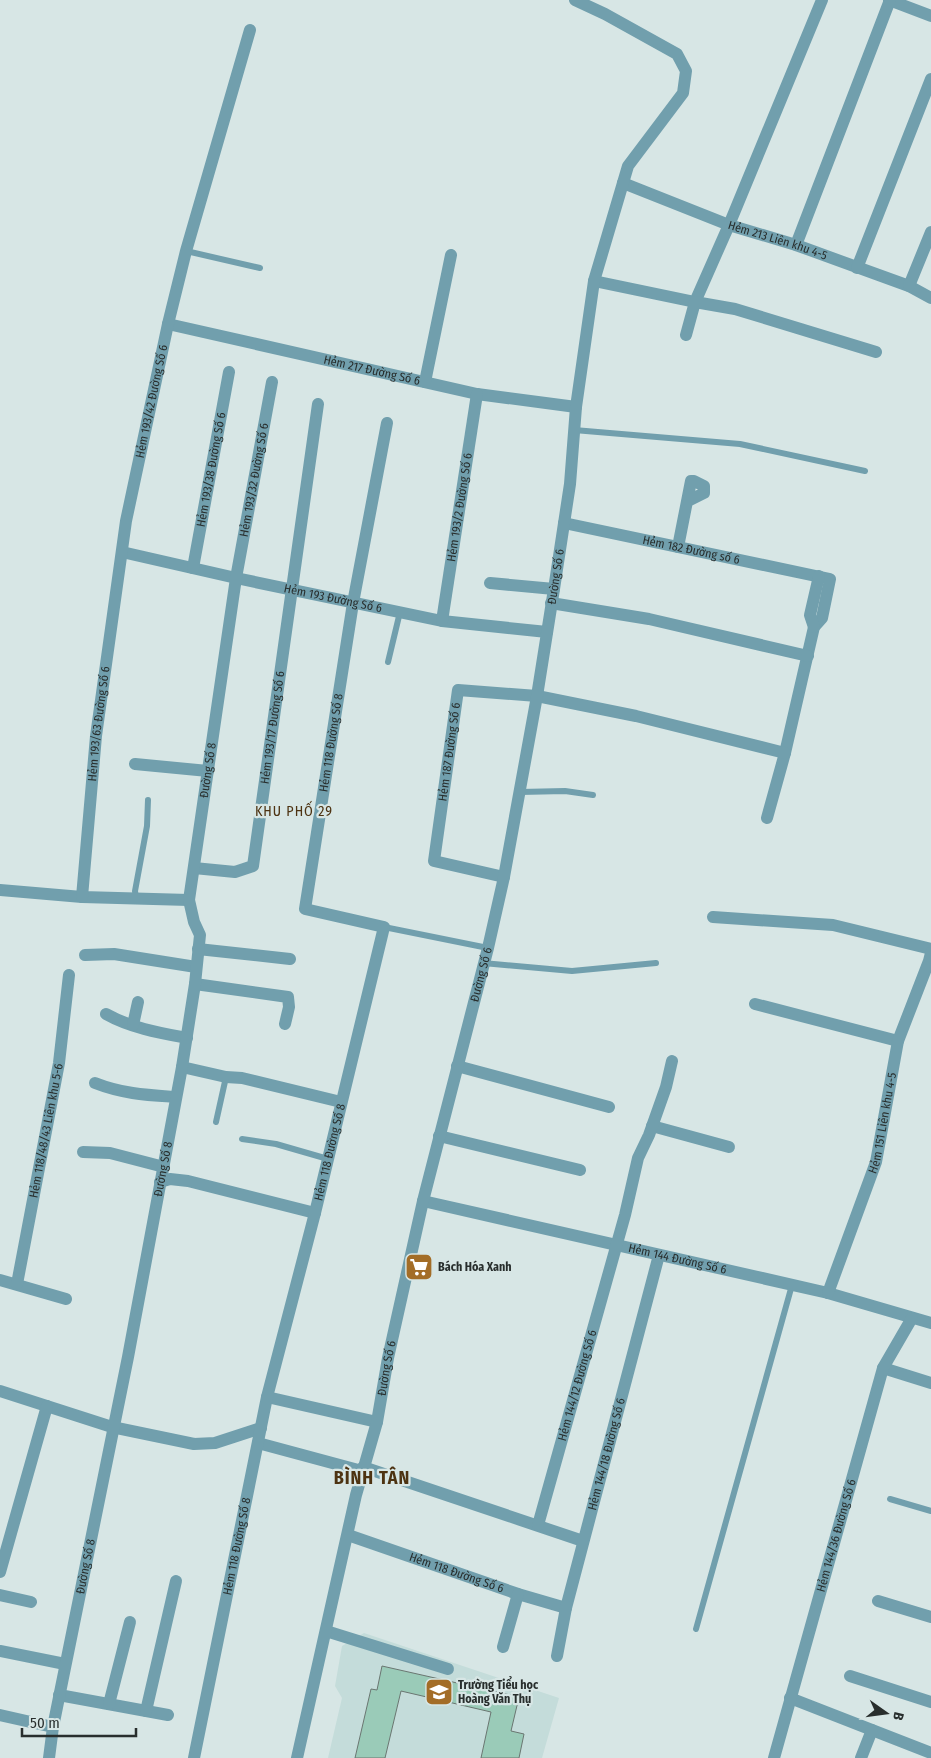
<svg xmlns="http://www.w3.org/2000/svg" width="931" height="1758" viewBox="0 0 931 1758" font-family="'Fira Sans Condensed',sans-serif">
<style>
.built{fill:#c4dcda}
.building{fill:#9acbb8;stroke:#6a7671}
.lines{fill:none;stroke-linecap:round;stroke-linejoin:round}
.service{stroke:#719fad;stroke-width:6}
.minor{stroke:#719fad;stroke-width:12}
.labels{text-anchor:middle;stroke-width:4.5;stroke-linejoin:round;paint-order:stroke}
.street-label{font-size:12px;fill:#282e2d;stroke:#d7e6e5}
.poi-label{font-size:12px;font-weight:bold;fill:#282e2d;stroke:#d7e6e5;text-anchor:start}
.neighbourhood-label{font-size:14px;letter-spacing:1px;fill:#4d3312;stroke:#d7e6e5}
.district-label{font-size:18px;font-weight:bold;letter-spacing:1px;fill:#4d3312;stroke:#d7e6e5}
</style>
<rect width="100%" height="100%" fill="#d7e6e5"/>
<!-- built -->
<path class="built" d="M364,1633L559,1698L542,1758H328L342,1698L335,1686L342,1646Z"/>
<!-- building -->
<path class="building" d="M382,1666L519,1697L511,1731L524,1734L519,1758H481L491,1712L401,1691L385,1758H355L371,1689L377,1690Z"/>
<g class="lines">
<!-- service -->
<path class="service" d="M186,251L260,268
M574,430L740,444L865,471
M388,662L400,612
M520,792L565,791L593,795
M136,898L135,891L147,826L148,800
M384,927L488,948
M483,963L572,971L656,963
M216,1122L226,1077
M242,1139L276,1144L328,1159
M890,1499L931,1511
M696,1629L792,1285"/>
<!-- minor -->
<g class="minor">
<path d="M889,0L931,16"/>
<path id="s1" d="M623,183L729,225L796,245L909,286L931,298"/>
<path d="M796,245L890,0"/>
<path d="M857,268L931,79"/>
<path d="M594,281L695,302L729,225L822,0"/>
<path d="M909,286L931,232"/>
<path id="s2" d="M168,324L477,394L576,407"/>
<path d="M686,335L695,302L735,309L876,352"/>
<path d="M425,382L451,255"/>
<path id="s3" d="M564,523L830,579L822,618L814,627L785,753L767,818"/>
<path d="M678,547L691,481H694L704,486V493L688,501"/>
<path id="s4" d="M122,552L236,578L442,621L547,632"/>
<path id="s5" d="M193,568L229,372"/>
<path d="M490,583L554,589"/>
<path d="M551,603L649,619L808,656"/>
<path id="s6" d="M442,621L477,394"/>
<path d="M814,627L810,615L819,576"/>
<path d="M135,764L208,771"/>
<path id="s7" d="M194,868L235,872L253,866L318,404"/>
<path id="s8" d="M504,877L434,861L458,690L537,696L636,716L785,753"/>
<path d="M0,890L82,897L189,900"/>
<path id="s9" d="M82,897L96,736L126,521L168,324L186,251L250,30"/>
<path d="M713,917L833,925L931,949"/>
<path d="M198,949L290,959"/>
<path d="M85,955L114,954L196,967"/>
<path d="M195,984L288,997L289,1007L285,1024"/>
<path d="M755,1004L898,1041"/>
<path d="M106,1014C131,1028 160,1033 187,1038"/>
<path d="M133,1025L138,1002"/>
<path d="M457,1066L609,1107"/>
<path d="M182,1067L226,1077L242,1078L341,1102"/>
<path d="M95,1083C123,1094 147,1095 176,1097"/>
<path d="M652,1126L729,1147"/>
<path d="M439,1136L580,1170"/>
<path d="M83,1152L110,1153L164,1167"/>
<path d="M160,1182L170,1179L188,1181L315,1213"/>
<path id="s10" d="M423,1201L828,1293L931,1323"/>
<path d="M0,1280L66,1299"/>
<path id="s11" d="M17,1284L59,1063L69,975"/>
<path id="s12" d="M828,1293L876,1162L898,1041L929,961L931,953"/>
<path d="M883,1368L931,1383"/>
<path d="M0,1391L112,1427L194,1444L215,1443L261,1428"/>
<path d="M267,1397L377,1422"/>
<path d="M258,1443L362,1471"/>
<path d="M363,1467L583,1541"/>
<path id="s13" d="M538,1525L625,1215L638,1158L649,1135L666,1087L672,1061"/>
<path id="s14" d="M348,1535L518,1594L566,1608"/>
<path d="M0,1572L47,1406"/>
<path d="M0,1595L31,1602"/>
<path d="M878,1601L931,1617"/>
<path d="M326,1631L448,1669"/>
<path d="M503,1647L518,1594"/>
<path d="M0,1651L65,1664"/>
<path id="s15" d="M557,1656L566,1608L659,1255"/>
<path d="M850,1676L931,1702"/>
<path d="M59,1695L168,1715"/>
<path d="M790,1698L931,1753"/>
<path d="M109,1704L130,1622"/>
<path d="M146,1711L176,1581"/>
<path d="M0,1715L53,1727"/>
<path id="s16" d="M49,1758L53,1727L128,1357L182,1067L195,984L200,935L194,922L189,900L236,578L272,382"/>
<path id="s17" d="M194,1758L267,1397L315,1213L384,927L305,909L353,603L387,423"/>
<path id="s18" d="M297,1758L356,1495L377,1422L388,1358L423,1201L488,948L504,877L537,696L554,589L570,484L576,407L594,281L628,166L683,93L686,71L677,54L605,14L575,0"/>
<path id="s19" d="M774,1758L883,1368L912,1318"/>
<path d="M861,1758L872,1730"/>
</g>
</g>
<!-- icons -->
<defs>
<symbol id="supermarket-square" viewBox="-11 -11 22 22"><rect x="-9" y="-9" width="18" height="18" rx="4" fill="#a36d27" stroke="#d7e6e5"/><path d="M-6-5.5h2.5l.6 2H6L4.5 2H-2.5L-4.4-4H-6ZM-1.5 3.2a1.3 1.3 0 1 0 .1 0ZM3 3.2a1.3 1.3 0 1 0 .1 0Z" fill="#fff"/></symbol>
<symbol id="school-square" viewBox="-11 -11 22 22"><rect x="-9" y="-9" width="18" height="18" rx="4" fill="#a36d27" stroke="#d7e6e5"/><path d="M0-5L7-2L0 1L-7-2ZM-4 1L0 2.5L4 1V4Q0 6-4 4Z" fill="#fff"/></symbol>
</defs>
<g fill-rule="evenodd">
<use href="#supermarket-square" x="403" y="1251" width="32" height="32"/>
<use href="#school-square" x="423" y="1676" width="32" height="32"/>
</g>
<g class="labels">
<!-- street labels -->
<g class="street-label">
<text dy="4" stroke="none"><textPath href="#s1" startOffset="165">Hẻm 213 Liên khu 4-5</textPath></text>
<text dy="4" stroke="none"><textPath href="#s2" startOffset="209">Hẻm 217 Đường Số 6</textPath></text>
<text dy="4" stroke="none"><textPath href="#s9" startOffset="501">Hẻm 193/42 Đường Số 6</textPath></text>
<text dy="4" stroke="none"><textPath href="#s5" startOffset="100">Hẻm 193/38 Đường Số 6</textPath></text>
<text dy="4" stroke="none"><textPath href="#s16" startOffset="1299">Hẻm 193/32 Đường Số 6</textPath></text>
<text dy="4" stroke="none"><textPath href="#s6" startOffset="115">Hẻm 193/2 Đường Số 6</textPath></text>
<text dy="4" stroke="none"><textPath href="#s3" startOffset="130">Hẻm 182 Đường số 6</textPath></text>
<text dy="4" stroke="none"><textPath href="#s18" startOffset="1210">Đường Số 6</textPath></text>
<text dy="4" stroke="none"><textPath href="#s4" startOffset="216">Hẻm 193 Đường Số 6</textPath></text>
<text dy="4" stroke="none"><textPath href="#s9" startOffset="174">Hẻm 193/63 Đường Số 6</textPath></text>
<text dy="4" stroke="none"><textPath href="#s7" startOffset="200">Hẻm 193/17 Đường Số 6</textPath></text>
<text dy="4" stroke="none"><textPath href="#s17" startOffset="1102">Hẻm 118 Đường Số 8</textPath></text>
<text dy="4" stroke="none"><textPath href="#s8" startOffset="182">Hẻm 187 Đường Số 6</textPath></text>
<text dy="4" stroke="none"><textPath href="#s16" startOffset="1005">Đường Số 8</textPath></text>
<text dy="4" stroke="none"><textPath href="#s18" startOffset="805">Đường Số 6</textPath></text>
<text dy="4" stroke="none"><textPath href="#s12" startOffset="179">Hẻm 151 Liên khu 4-5</textPath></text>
<text dy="4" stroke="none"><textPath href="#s11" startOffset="156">Hẻm 118/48/43 Liên khu 5-6</textPath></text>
<text dy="4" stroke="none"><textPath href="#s17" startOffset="621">Hẻm 118 Đường Số 8</textPath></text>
<text dy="4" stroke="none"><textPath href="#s16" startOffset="600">Đường Số 8</textPath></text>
<text dy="4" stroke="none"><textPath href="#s10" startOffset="261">Hẻm 144 Đường Số 6</textPath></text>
<text dy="4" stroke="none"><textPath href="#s18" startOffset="400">Đường Số 6</textPath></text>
<text dy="4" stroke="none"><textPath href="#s13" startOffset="145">Hẻm 144/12 Đường Số 6</textPath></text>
<text dy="4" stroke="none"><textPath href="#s15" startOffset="208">Hẻm 144/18 Đường Số 6</textPath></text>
<text dy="4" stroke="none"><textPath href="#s19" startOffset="231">Hẻm 144/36 Đường Số 6</textPath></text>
<text dy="4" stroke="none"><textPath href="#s17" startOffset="216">Hẻm 118 Đường Số 8</textPath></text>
<text dy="4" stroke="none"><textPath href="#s16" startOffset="195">Đường Số 8</textPath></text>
<text dy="4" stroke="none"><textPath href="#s14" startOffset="115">Hẻm 118 Đường Số 6</textPath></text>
</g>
<!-- poi labels -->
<g class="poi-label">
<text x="438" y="1271">Bách Hóa Xanh</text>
<text x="458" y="1689">Trường Tiểu học<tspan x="458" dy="14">Hoàng Văn Thụ</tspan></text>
</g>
<!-- neighbourhood labels -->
<g class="neighbourhood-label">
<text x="294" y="816">KHU PHỐ 29</text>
</g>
<!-- district labels -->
<g class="district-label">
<text x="372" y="1484">BÌNH TÂN</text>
</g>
</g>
<!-- north arrow -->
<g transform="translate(886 1713) rotate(104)" stroke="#d7e6e5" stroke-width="4" paint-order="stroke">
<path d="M0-4L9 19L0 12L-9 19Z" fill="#282e2d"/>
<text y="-8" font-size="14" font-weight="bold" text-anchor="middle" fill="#282e2d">B</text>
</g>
<!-- scale -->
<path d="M22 1728v8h114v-8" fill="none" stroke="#282e2d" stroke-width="2.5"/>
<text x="30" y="1728" font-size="15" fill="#282e2d" stroke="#d7e6e5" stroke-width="4" paint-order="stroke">50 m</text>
</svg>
